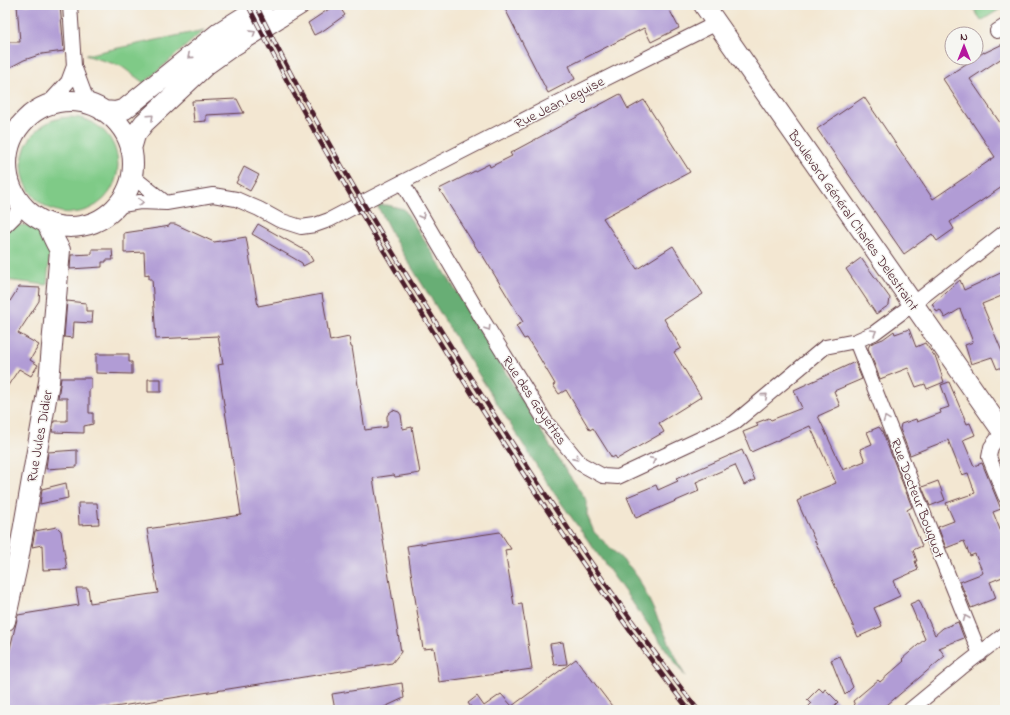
<svg xmlns="http://www.w3.org/2000/svg" width="1010" height="715" viewBox="0 0 1010 715" font-family="'Indie Flower',sans-serif">
<style>
.green{fill:#7fca87;stroke:#647459}
.forest{fill:#67ae74;stroke:#586650}
.building{fill:#b19cd5}
.lines{fill:none;stroke-linecap:round;stroke-linejoin:round}
.street-casing{stroke:#633d44;stroke-width:16}
.secondary-casing{stroke:#633d44;stroke-width:22}
.street{stroke:#fff;stroke-width:14}
.secondary{stroke:#fff;stroke-width:20}
.rail-casing{stroke:#4a1f2b;stroke-width:4.5}
.rail{stroke:#f6f6f2;stroke-width:3;stroke-dasharray:9;stroke-linecap:butt}
.oneway{stroke:#ae9aa0}
.labels{text-anchor:middle;stroke-width:3;stroke-linejoin:round;paint-order:stroke}
.street-label{font-size:14px;fill:#4a1f2b;stroke:#f6f6f2}
</style>
<rect width="100%" height="100%" fill="#f6f6f2"/>
<filter id="ink" filterUnits="userSpaceOnUse"><feTurbulence type="fractalNoise" baseFrequency=".025" numOctaves="2"/><feDisplacementMap in="SourceGraphic" scale="8" xChannelSelector="R" yChannelSelector="G"/><feConvolveMatrix kernelMatrix="1 2 1 2 8 2 1 2 1" color-interpolation-filters="sRGB"/></filter>
<filter id="wash" filterUnits="userSpaceOnUse"><feTurbulence type="fractalNoise" baseFrequency=".012" numOctaves="4" result="noise"/><feDisplacementMap in="SourceGraphic" scale="16" xChannelSelector="R" yChannelSelector="G"/><feGaussianBlur stdDeviation="0.9" result="paint"/><feColorMatrix in="noise" values="0 0 0 0 0 0 0 0 0 0 0 0 0 0 0 0 0 1.4 0 .05"/><feComposite in="paint" operator="in"/></filter>
<g filter="url(#wash)">
<rect width="100%" height="100%" fill="#f3e7d2"/>
<!-- green -->
<path class="green" d="M972,5H1005V6L981,21Z
M204,30L144,83L121,66L85,55Z
M22 165a48 48 0 1 1 96 0a48 48 0 1 1-96 0Z
M5,219L14,226L24,225L35,227L40,230L50,251L47,285L5,280Z"/>
<!-- forest -->
<path class="forest" d="M377,205H387L404,209L444,271L555,454L587,501V515L594,532L630,567L639,579L685,676L554,493L460,345L396,242Z"/>
<g id="blocks">
<!-- building -->
<path class="building" d="M17,5H60L64,51L42,54L24,60L5,70V42H20Z
M335,5H338L345,15L324,30L314,35L308,23Z
M503,5H667L679,28L651,42L644,28L569,66L575,79L548,93Z
M1005,43V56L970,79L1005,130V185L950,222L954,229L937,241L932,234L904,254L817,129L864,97L933,199L995,157L943,79L984,52V53Z
M620,94L628,109L644,100L690,172L603,218L637,269L673,246L703,294L664,319L681,348L674,352L701,397L659,423L664,432L617,459L615,456L612,458L593,428L590,430L566,390L559,394L553,385L555,384L539,357L527,338L524,339L516,326L523,322L480,251L479,252L439,189L489,164L490,167L512,156L510,153Z
M237,99L244,113L206,115V121L194,122L192,101Z
M244,167L259,175L250,191L236,183Z
M170,224H175L214,242L246,237L258,306L322,294L330,341L349,337L351,347H352L365,430L387,427V416L389,413L393,410L399,412L401,415L403,429L412,427L420,473L395,477L394,475L373,478L401,652L392,663L96,710H5V669L18,615L79,605L76,588H88L90,603L158,593L147,529L241,515L218,365L223,364L218,336L156,339L152,279H149V274L145,275L144,252L124,253V233L164,227L169,226Z
M258,224L308,252L313,261L303,266L302,263L252,234Z
M92,249H112L113,260H106V262H102V267L70,269L71,255L92,254Z
M861,258L890,298L889,305L876,314L846,269Z
M1005,271V286L1001,288L1004,295L982,304L1003,354L1005,355V366L997,369L992,357L971,364L965,345L973,342L960,309L945,318L940,310L937,312L932,304L960,280L964,290Z
M19,287L40,288L39,301L18,333L39,345L30,360L38,365L31,376L19,369L5,390V309Z
M67,301L86,303V311H93L92,323L74,322L73,338L64,337Z
M909,329L916,347L925,343L936,358L944,382L927,389L925,384L916,387L908,368L880,379L868,348L870,344L883,339L894,331L895,334Z
M96,354H129V362H132V374L96,373Z
M855,362L862,379L834,391L840,406L818,416L843,470L865,461L860,449L872,444L867,432L879,427L882,431L912,507L907,510L922,546L913,550L917,561H915L918,570L893,581L900,596L874,608L882,626L858,637L797,501L801,499V497L836,483L810,426L751,452L743,432L758,426L756,423L769,418L771,420L802,408L794,390Z
M61,378H91V389H89V413H93V424L84,426V433L52,432L54,421H67V398H58Z
M148,379H161V392H148Z
M949,382L967,424L970,423L975,435L963,440L974,466L982,463L1001,509L993,512L1005,542V576L990,582L996,598L971,608L960,582L983,573L975,554L970,556L964,541L946,548L938,527L954,521L946,503L975,493L968,473L962,475L948,440L910,455L900,429L901,424L916,419L917,422L941,413L940,410L949,407L941,385Z
M77,450V467L46,469L48,452Z
M742,450L755,480L744,485L735,465L696,482L699,491L636,518L627,497L656,485L658,490L678,481L676,479Z
M938,481L945,500L930,506L922,487Z
M66,483L68,498L40,504L42,489Z
M78,503H97L99,524L79,525Z
M57,527L61,531L67,569L43,570L42,545L32,547L35,531Z
M500,532L511,549L505,550L514,605L522,604L532,669L439,682L434,648L423,649L407,546Z
M919,600L935,635L943,628L958,622L964,638L939,648L945,656L881,710H857L853,701L878,680L880,682L904,661L902,659L925,639L910,604Z
M563,642L567,664L554,665L550,644Z
M840,656L853,687L845,695L831,660Z
M576,659L615,710H473L468,703L477,696L484,706L501,694L512,706Z
M402,683L404,698L378,710H335L332,694Z
M819,688L823,692L825,689L838,702L830,710H805L811,704L807,700Z"/>
</g>
</g>
<g filter="url(#ink)">
<use href="#blocks" fill-opacity="0" stroke="#633d44" stroke-width="1"/>
<g class="lines">
<defs>
<path id="street" d="M70,5L74,66L86,98L91,105
M997,31L1005,26
M47,105L68,82L74,66
M132,176L166,203
M402,182L481,317L546,422L581,464L603,476L618,477L734,423L825,347L856,341L874,333L913,304L1005,232
M116,206L140,202L166,203L213,195L236,199L259,209L279,220L301,227L315,225L329,220L373,197L549,107L717,23
M5,226L15,216L20,203
M856,341L938,550L980,654
M1004,433L997,439L991,447L989,457L1005,496
M910,710L961,668L1005,634"/>
<path id="secondary" d="M704,5L1005,435
M7 164a63 63 0 1 1 126 0a63 63 0 1 1-126 0Z
M103,111L116,112L125,109L220,32L263,5
M131,149L135,135L144,123L207,64L228,49L299,5
M5,621L17,566L49,382L60,250C54,241 51,231 46,222"/>
</defs>
<!-- street casing -->
<use href="#street" class="street-casing"/>
<!-- secondary casing -->
<use href="#secondary" class="secondary-casing"/>
<!-- street -->
<use href="#street" class="street"/>
<!-- secondary -->
<use href="#secondary" class="secondary"/>
<defs>
<path id="rail" d="M248,5C311,133 385,255 460,375C532,489 606,603 689,710
M256,5C316,128 387,245 460,361C535,480 612,599 698,710"/>
</defs>
<!-- rail casing -->
<use href="#rail" class="rail-casing"/>
<!-- rail -->
<use href="#rail" class="rail"/>
</g>
<!-- one-way arrows -->
<defs><path id="oneway-chevron" d="M-2-3.5L2.5 0L-2 3.5" fill="none" stroke-width="1.6" stroke-linecap="round" stroke-linejoin="round"/></defs>
<g class="oneway">
<use href="#oneway-chevron" transform="translate(253 33) rotate(-32)"/>
<use href="#oneway-chevron" transform="translate(190 56) rotate(139)"/>
<use href="#oneway-chevron" transform="translate(151 117) rotate(-43)"/>
<use href="#oneway-chevron" transform="translate(141 202) rotate(-3)"/>
<use href="#oneway-chevron" transform="translate(422 216) rotate(60)"/>
<use href="#oneway-chevron" transform="translate(488 328) rotate(58)"/>
<use href="#oneway-chevron" transform="translate(874 332) rotate(-31)"/>
<use href="#oneway-chevron" transform="translate(765 396) rotate(-40)"/>
<use href="#oneway-chevron" transform="translate(886 419) rotate(-111)"/>
<use href="#oneway-chevron" transform="translate(576 458) rotate(51)"/>
<use href="#oneway-chevron" transform="translate(653 460) rotate(-25)"/>
<use href="#oneway-chevron" transform="translate(966 618) rotate(-112)"/>
</g>
</g>
<g class="labels">
<!-- street labels -->
<g class="street-label">
<text transform="translate(559 102) rotate(-27)" y="5">Rue Jean Leguise</text>
<text transform="translate(854 220) rotate(55)" y="5">Boulevard Général Charles Delestraint</text>
<text transform="translate(535 400) rotate(56)" y="5">Rue des Gayettes</text>
<text transform="translate(39 436) rotate(-80)" y="5">Rue Jules Didier</text>
<text transform="translate(918 498) rotate(69)" y="5">Rue Docteur Bouquot</text>
</g>
</g>
<!-- margin -->
<rect width="1010" height="715" fill="none" stroke="#f6f6f2" stroke-width="20"/>
<!-- north arrow -->
<g transform="translate(964 46)"><circle r="19" fill="#f6f6f2" stroke="#b1a0a2"/>
<path d="M0-3L7 15L0 10L-7 15Z" fill="#b5179e"/>
<text y="-6" font-size="11" font-weight="bold" text-anchor="middle" fill="#4a1f2b">N</text>
</g>
</svg>
